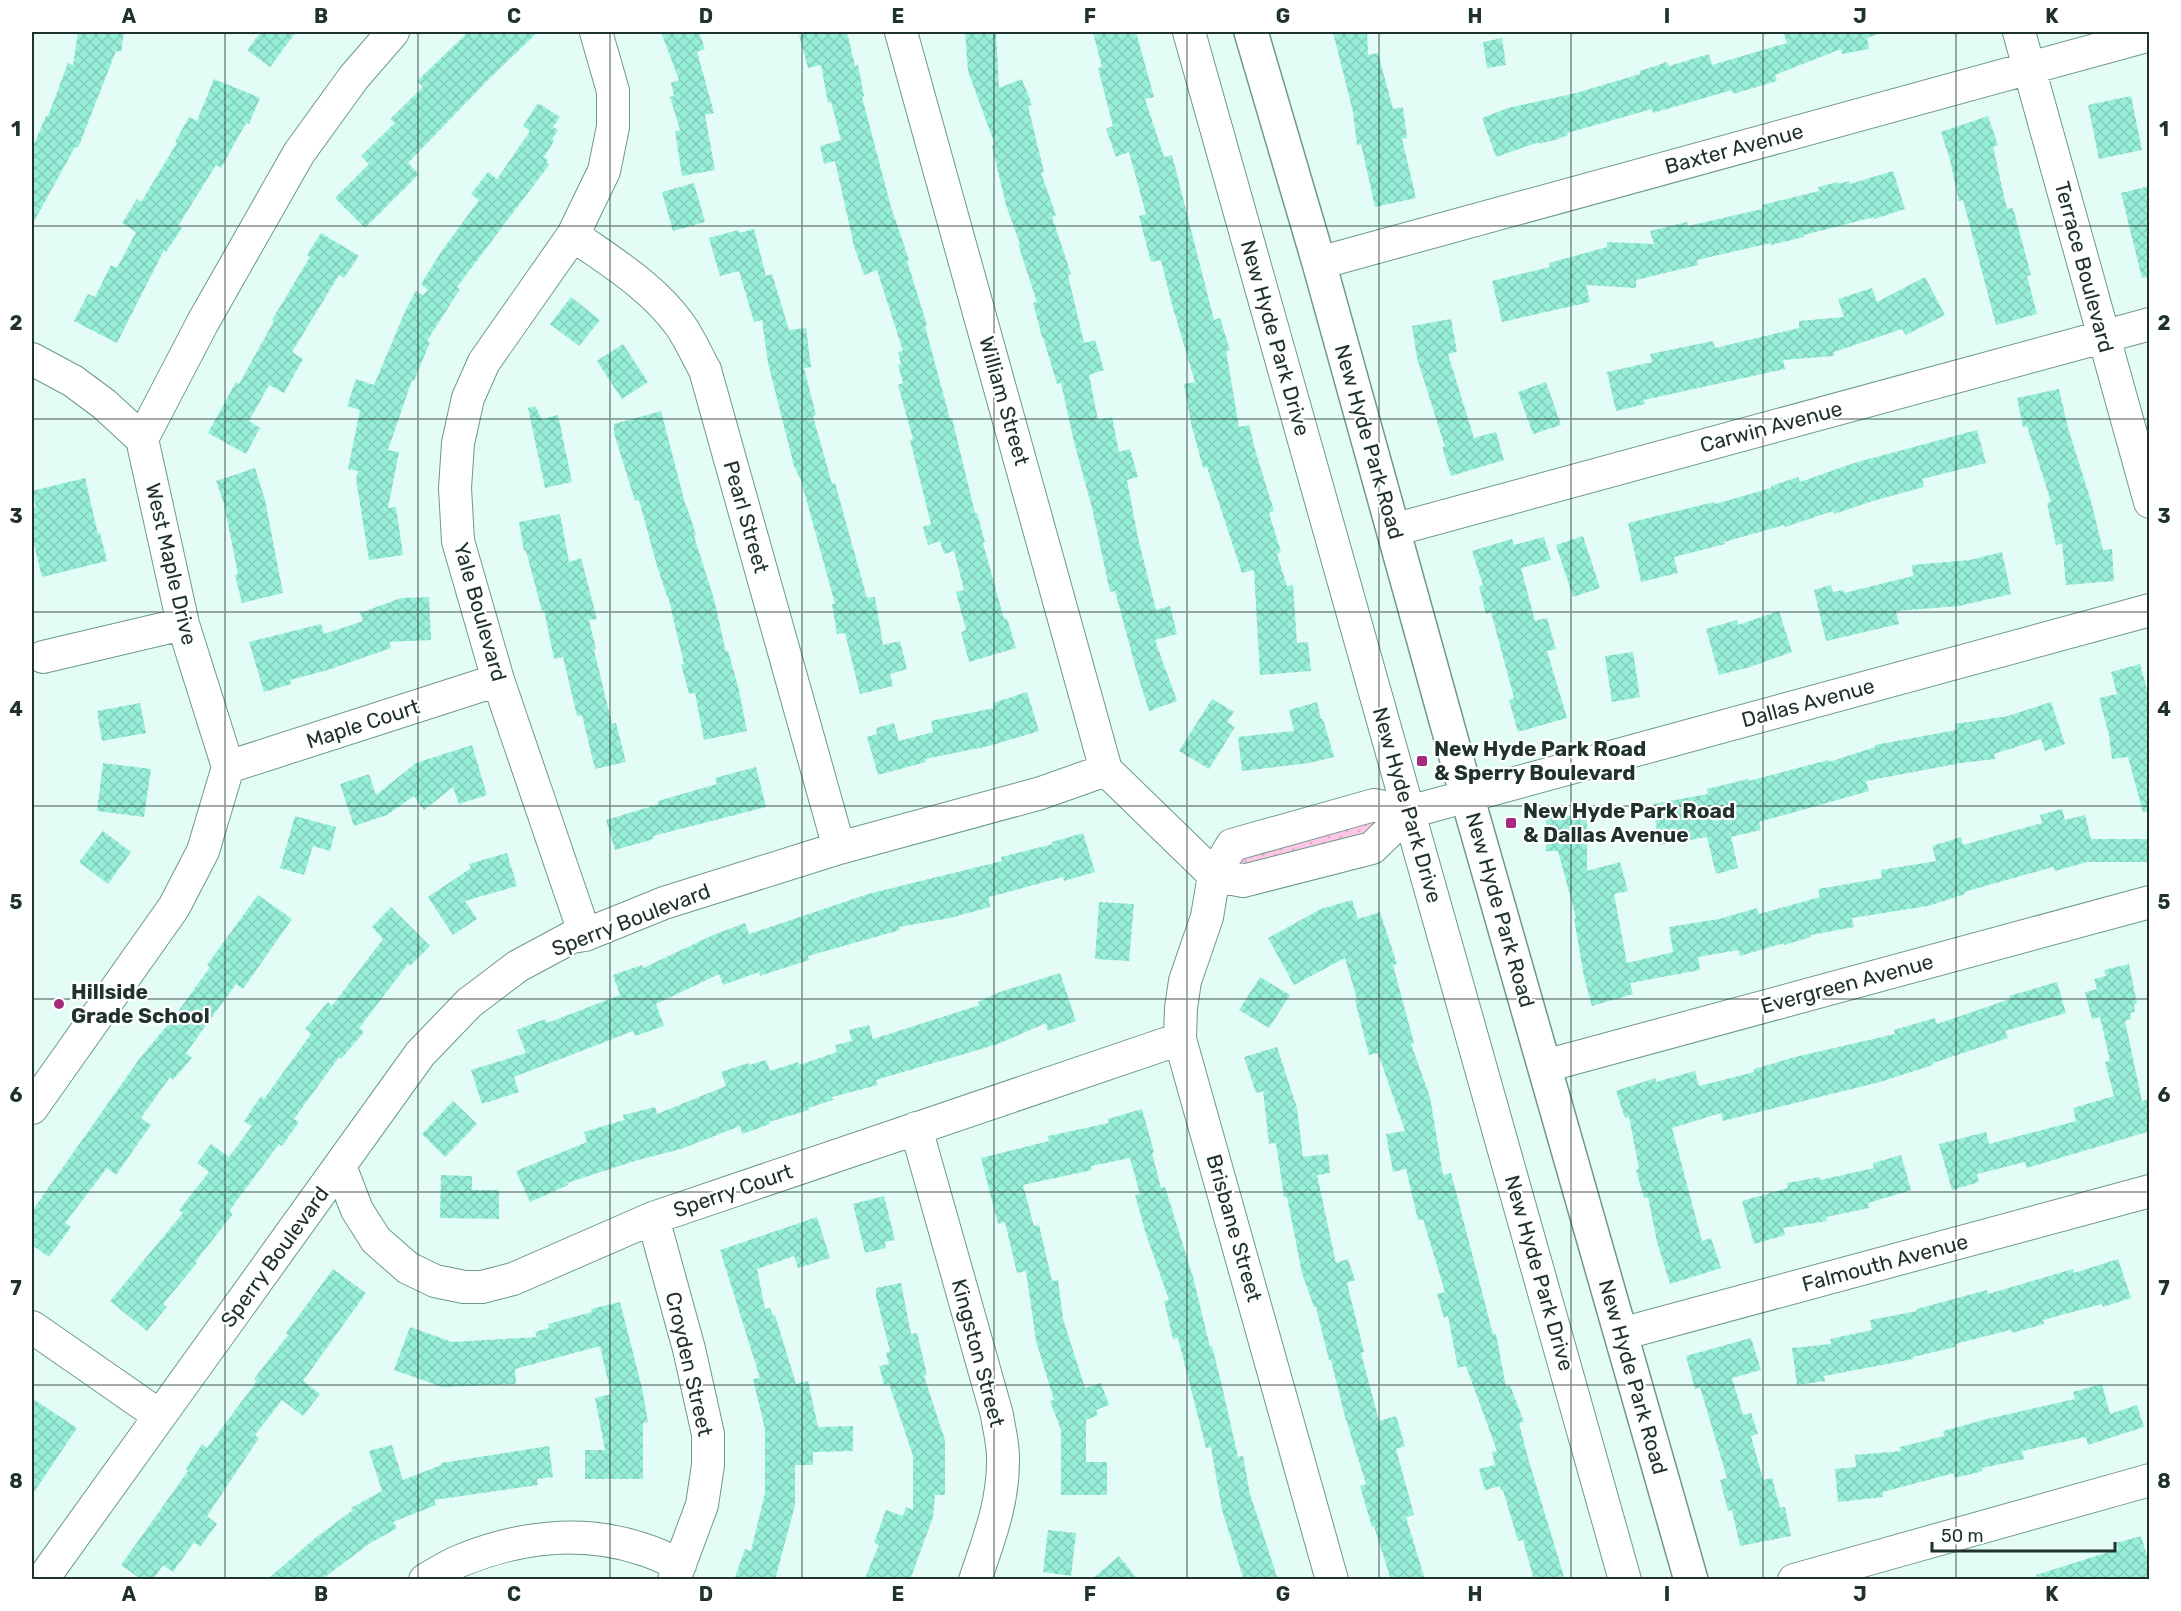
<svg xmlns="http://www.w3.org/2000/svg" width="2181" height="1611" viewBox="0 0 2181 1611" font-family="Rubik,sans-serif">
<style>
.grass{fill:url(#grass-dots)}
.building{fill:url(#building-cross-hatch)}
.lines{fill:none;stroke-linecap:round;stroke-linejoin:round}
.minor-casing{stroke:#6e988e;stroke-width:34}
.major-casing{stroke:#6e988e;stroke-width:36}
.minor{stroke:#fff;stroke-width:32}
.major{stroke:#fff;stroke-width:33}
.grid{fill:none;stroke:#20322e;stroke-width:1.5;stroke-opacity:0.55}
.poi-dot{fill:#a62b7f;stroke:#fff;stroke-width:2}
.labels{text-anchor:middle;stroke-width:4.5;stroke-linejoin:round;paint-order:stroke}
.street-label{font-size:21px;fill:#20322e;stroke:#fff}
.poi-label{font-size:21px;font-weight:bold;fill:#20322e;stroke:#fff;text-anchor:start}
.neatline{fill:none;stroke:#20322e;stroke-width:2}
.grid-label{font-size:20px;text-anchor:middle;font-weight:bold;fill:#20322e}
</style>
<defs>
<pattern id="grass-dots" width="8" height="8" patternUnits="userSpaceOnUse" patternTransform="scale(1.5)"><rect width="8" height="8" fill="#ffc5e6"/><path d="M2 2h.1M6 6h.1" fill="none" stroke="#daaac6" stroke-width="1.8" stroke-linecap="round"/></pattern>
<pattern id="building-cross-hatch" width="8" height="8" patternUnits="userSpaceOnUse" patternTransform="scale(1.5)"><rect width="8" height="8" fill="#97efda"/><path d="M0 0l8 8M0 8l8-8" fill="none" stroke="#82cdbb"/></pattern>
</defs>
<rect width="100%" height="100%" fill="#e3fdf6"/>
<!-- grass -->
<path class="grass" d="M1401,815L1372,844L1219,872L1234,849Z"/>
<!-- building -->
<path class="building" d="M78,32H124L121,52L116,51L78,148L75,147L32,225V149L46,116H48L68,63L73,65Z
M261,32H296L270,67L247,50Z
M468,32H538L489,79L408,163L419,174L365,228L335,198L369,164L361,156L395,123L390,119L423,87L417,81Z
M661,32H699L705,49L697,52L714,113L705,115L715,170L682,176L675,131L680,130L670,97L674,96L671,83L679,80Z
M812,32H847L855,66L858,65L864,96L862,97L891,207L909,260L907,261L927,325L925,326L950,419L952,418L975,513H977L985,542L983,543L1004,619L1007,618L1016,648L969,662L961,632L966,630L956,592L964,590L954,551L944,554L940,541L928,545L923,527L931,524L910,440L913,439L898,385L903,383L898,365L901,364L898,352L903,351L877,270L864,275L854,246L835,161L824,164L820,146L841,140L831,102L828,103L821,65L808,68L799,35Z
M965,32H996L999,88L1022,79L1032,105L1028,106L1044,172L1041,173L1056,215L1052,217L1071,274L1068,275L1084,343L1095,340L1104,370L1089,375L1098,420L1112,417L1119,452L1130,449L1138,477L1127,480L1138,538L1156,610L1170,606L1177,634L1155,640L1177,701L1149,711L1137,673L1115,591L1110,592L1092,508L1074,442L1061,383L1057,384L1043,337H1042L1033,303L1037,302L1018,244H1020L1006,205L992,146L995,145L968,71Z
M1093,32H1136L1154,97L1145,99L1164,157L1172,155L1214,320L1220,318L1230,350L1226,351L1239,427L1249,425L1256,453L1274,511L1269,513L1281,552L1277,554L1287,586L1293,585L1297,643L1308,642L1311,671L1260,675L1254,570L1242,573L1207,467L1203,468L1191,423L1184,384L1195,382L1171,301L1161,260L1151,262L1139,216L1146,214L1129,152L1116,157L1106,129L1113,126L1098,68L1102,67Z
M1333,32H1367L1368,55L1378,53L1393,109L1403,107L1407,138L1402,139L1416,198L1375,207L1361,144L1357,145L1353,112Z
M1783,32L1881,33L1867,38L1869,49L1842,54L1841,49L1775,75L1777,81L1733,94L1732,90L1653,113L1652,109L1567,133L1568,135L1558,139L1539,144V142L1496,157L1482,118L1508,108L1576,93L1640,74V71L1667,62L1669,66L1709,54L1712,65L1787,43Z
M1502,38L1506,65L1487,68L1483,42Z
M214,79L260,98L249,124L246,123L221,168L216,165L178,226L182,228L166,252L164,250L117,343L74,321L88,294L95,297L111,265L117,268L136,232L122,223L137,199L141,202L177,143L175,142L189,117L197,121Z
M2131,96L2142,150L2099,159L2088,105Z
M538,103L560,117L553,127L558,130L552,139L554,141L544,157L548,160L546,162L549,165L457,287L460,289L427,341L430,342L414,381L412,380L388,450L399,452L388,508L396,507L403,555L369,560L356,479L358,471L348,469L360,410L347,406L356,379L374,385L407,307L416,291L423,295L428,290L421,284L441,252L479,200L471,194L488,172L497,179L530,131L523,126Z
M1988,116L1998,145L1993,147L2007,209L2013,208L2031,275L2027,276L2037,314L1996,325L1963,200L1959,201L1950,160L1941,132Z
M1893,171L1905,209L1874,219V217L1804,235V237L1771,245V243L1697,260L1698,265L1636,280V288L1586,285L1590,302L1502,322L1492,281L1550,267L1549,263L1607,247V242L1654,244L1650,231L1687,222L1688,226L1762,209V205L1819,191L1818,187L1838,182V184L1849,181L1850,184Z
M694,183L705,222L673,231L662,192Z
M2150,186V277L2142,278L2121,193Z
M754,229L766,276L772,274L789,330L806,328L811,367L804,368L816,415L813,416L832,484L835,483L867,598L875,597L883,645L900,641L907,669L890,674L893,686L860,694L845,633L837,634L832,604H835L801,480L794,466L768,363L762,320L754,322L739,271L720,276L709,238L738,230L739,233Z
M321,233L359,256L344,278L339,275L292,352L303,359L284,393L269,385L249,421L260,428L246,454L208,433L236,382L239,384L274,321L272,320L310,257L307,255Z
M1925,277L1945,315L1906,335L1902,329L1834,352V356L1783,360L1785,369L1644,400L1645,404L1616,411L1607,372L1652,362L1650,354L1713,341L1715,348L1799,328V321L1844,317L1838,299L1872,288L1877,302Z
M571,297L600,320L579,346L550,324Z
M1451,319L1457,352L1448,354L1474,438L1496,432L1504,460L1451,476L1442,447H1445L1417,358L1412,326Z
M623,344L648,382L622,399L597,361Z
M1546,382L1561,425L1533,434L1518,392Z
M2059,389L2068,428L2091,501L2103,550L2112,549L2114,581L2066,585L2062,543L2056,545L2047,503L2051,502L2027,426L2023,427L2017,398Z
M535,406L542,419L558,415L563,438L560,440L563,439L572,482L545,488L528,408Z
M661,411L686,507H687L696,535L694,536L714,599L726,652L728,651L738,686L747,731L704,740L695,693L689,694L681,664H684L668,596H667L657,566L639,500L635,501L614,433V424Z
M1977,430L1986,463L1922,479L1924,487L1876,500L1834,514L1833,511L1785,527L1784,525L1724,542L1725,544L1674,557L1678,573L1641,582L1628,523L1714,502L1715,504L1771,488V486L1798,477L1800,482L1854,463Z
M255,468L265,500L283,593L242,603L235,575L238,574L224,504L216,481Z
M85,478L98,534L100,533L107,561L42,577L32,536V508L36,507L32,491Z
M560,514L569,562L581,558L597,619L589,620L596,649L594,650L612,724L616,723L626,762L595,769L582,715L577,716L563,657L554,659L544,610L542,611L526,551H524L519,522Z
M1583,536L1600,588L1573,597L1556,545Z
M1544,537L1551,560L1521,568L1535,621L1547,618L1556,649L1547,651L1567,718L1518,732L1509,700L1514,698L1491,612L1486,614L1479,586L1483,585L1472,551L1512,539L1514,545Z
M2002,552L2011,594L1959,606L1896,611L1899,624L1826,641L1814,590L1831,585L1833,592L1843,590L1844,593L1913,576L1912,565L1970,560Z
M429,597L431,640L389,642L391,648L328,670L290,680L291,684L264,692L249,642L321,624L324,634L363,621L360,613L401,598Z
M1779,611L1792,652L1750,667L1719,675L1706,629L1737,620L1738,625Z
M1633,652L1640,697L1612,702L1605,656Z
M2140,664L2150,700V811L2143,812L2128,757L2112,759L2109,735L2099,698L2117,694L2111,672Z
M1027,692L1039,731L989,746L925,759L926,762L878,775L867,737L877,734L876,728L894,723L899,741L933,732L931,721L994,708L993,703Z
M1212,699L1234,712L1227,722L1235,727L1209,769L1179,751Z
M1317,702L1321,719H1323L1334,757L1309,763L1242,771L1238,737L1294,731L1289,710Z
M2051,702L2065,744L2045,751L2041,739L1994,754L1995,759L1961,763L1866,781L1869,791L1759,822L1761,830L1731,837L1738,868L1716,874L1707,837L1659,845L1653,804L1708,794L1707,789L1748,779L1749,781L1828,760L1829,762L1875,747V745L1956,730L1955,724L2008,716Z
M140,703L146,733L102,741L97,711Z
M472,745L487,795L459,804L453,787L424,810L414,796L387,815L354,826L340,784L369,774L376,795L416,763Z
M103,763L151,769L144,817L97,811Z
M756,767L766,807L653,836L654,839L615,850L606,820L659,804L658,801L717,784L715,778Z
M2062,809L2065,820L2085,815L2091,839H2150V862H2087L2055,871L2053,867L1964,892L1965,894L1928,906L1852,918L1854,927L1811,935V937L1784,945V943L1740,956L1738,950L1698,957L1700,970L1630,983L1633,994L1592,1006L1584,977L1574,918H1576L1558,851H1546V816H1587V871L1620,862L1628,891L1614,894L1627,963L1673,952L1669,927L1719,919L1757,908L1759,914L1820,897L1818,889L1882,878L1881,870L1936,861L1932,846L1961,837L1963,845L2042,823L2040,815Z
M295,816L336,827L330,851L313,846L304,875L280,868Z
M103,831L131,852L108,884L79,862Z
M1083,833L1095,872L1064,881L1063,877L989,897L990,907L950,918L899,927L900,930L808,956L809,960L760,976L759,972L723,985L719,974L656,1004L664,1026L635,1036L633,1031L514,1077L519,1092L482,1104L471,1070L526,1053L517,1030L545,1019L547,1023L620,995L613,975L642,965L643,968L713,935L745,923L749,934L868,894L1002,861L1001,857L1053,844L1052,842Z
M507,853L517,886L465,901L477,919L453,935L428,897L471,868L469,864Z
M258,895L292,919L243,989L236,984L186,1053L192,1058L173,1080L170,1077L141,1118L151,1125L116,1175L107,1168L65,1223L71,1227L49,1257L32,1245V1211L140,1058L172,1020L210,967L207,965Z
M1352,900L1358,919L1380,912L1397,964L1393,965L1414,1043L1411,1044L1430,1097L1443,1175L1451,1173L1493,1334H1496L1506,1387L1510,1385L1524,1422L1519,1423L1528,1458L1565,1580H1534L1523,1540L1518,1541L1503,1490H1501L1500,1486L1485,1490L1479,1469L1495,1465L1492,1452L1497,1451L1466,1366L1458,1368L1448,1316L1444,1318L1437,1294L1445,1292L1423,1219L1418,1220L1406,1169L1393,1172L1386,1134L1405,1131L1378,1053L1369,1055L1355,1000L1357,999L1345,958L1294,985L1268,938L1321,909Z
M1099,902L1134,904L1129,961L1095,959Z
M391,907L430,946L410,966L408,964L359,1028L364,1032L341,1059L339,1057L294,1119L299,1122L282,1146L279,1144L229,1211L233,1214L195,1262L197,1263L163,1304L167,1307L147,1331L110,1301L183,1213L179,1210L209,1172L197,1163L211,1144L229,1157L252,1126L244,1121L261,1096L264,1099L311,1034L305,1029L328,1002L332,1006L383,939L372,927Z
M2129,964L2137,1004H2134L2135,1012L2130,1013L2131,1019L2125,1021L2142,1101L2150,1099V1131L2027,1168L2025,1162L1977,1174L1979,1182L1952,1190L1939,1144L1986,1132L1989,1144L2076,1121L2073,1108L2114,1096L2105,1062L2110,1061L2100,1017L2092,1019L2085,992L2097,989L2094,979L2106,976L2104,970Z
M1060,973L1076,1021L1048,1031L1046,1023L998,1044L876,1080L878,1085L832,1097L833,1100L808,1108L809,1110L769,1122L770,1124L742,1134L740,1126L681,1149L638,1160L567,1183L568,1185L530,1202L516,1171L587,1142L584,1132L624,1120L623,1115L655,1107L657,1114L726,1086L721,1072L748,1063L749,1065L766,1060L770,1071L798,1062L799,1065L837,1052L835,1045L852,1041L849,1030L869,1025L873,1039L980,1005L978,1002L1000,992Z
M1260,977L1290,995L1269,1028L1239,1010Z
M2057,982L2066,1013L2005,1031L2008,1038L1933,1063V1065L1880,1082L1723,1121L1721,1113L1672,1128L1702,1241L1711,1238L1721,1268L1670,1284L1657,1242L1648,1197L1644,1198L1636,1170L1639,1169L1629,1117L1625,1118L1616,1091L1655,1078L1656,1082L1695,1071L1699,1086L1754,1072V1069L1795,1057L1895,1034L1894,1030L1935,1018L1937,1024L2010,999L2009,996Z
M1277,1047L1297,1108L1303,1157L1328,1154L1330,1173L1317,1175L1336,1263L1348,1259L1355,1280L1347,1283L1364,1352L1361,1353L1379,1421L1396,1416L1405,1446L1396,1449L1414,1515L1406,1517L1425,1580H1391L1374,1526L1372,1527L1360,1486L1366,1484L1344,1413L1331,1360H1329L1316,1307H1314L1302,1273L1287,1197H1284L1276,1143L1269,1144L1263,1091L1256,1093L1244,1057Z
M453,1101L477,1124L445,1157L422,1134Z
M1142,1109L1154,1152L1152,1153L1161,1188L1165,1187L1193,1277L1210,1347L1212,1346L1222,1386L1238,1457L1243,1456L1250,1494L1278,1580H1244L1222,1510L1211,1447L1206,1448L1178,1338L1173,1339L1164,1301L1169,1300L1146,1234L1135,1195L1140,1194L1130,1158L1091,1166L1092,1170L1023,1185L1034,1226L1039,1225L1052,1281L1058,1280L1063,1319L1085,1388L1101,1383L1109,1405L1096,1410L1098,1415L1086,1420V1462H1107V1495H1061V1430L1050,1401L1054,1400L1036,1341L1026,1271L1017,1273L1005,1222L998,1224L981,1158L1049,1141L1048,1136L1109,1123L1108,1119Z
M1901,1155L1911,1190L1868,1203L1869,1208L1826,1217L1827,1221L1783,1228L1785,1235L1754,1244L1742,1201L1788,1188L1787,1183L1820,1177V1180L1874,1168L1873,1163Z
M441,1175L472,1176V1190H499V1219L440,1218Z
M884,1196L895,1240L885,1242L886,1248L865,1253L853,1204Z
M817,1217L830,1258L798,1268L794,1256L757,1269L765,1309L770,1308L773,1316L775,1315L796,1384L808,1381L818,1427L853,1426V1451L813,1452V1465H795V1505L775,1580H734L745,1549L751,1551L765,1493V1429L753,1379L760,1378L720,1250Z
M2118,1259L2131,1298L2103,1307L2102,1304L2043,1320L2044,1324L2012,1333L2010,1330L1955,1344V1347L1913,1357V1359L1824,1376L1825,1381L1797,1385L1792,1348L1831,1344L1830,1339L1872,1330L1870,1320L1917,1311V1309L1987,1290L1988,1294L2073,1269L2074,1273Z
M333,1269L366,1293L303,1381L320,1394L303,1416L282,1400L255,1435L259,1438L207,1516L217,1524L200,1547L194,1542L173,1572L163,1565L153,1580H142L121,1565L188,1471L186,1469L202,1444L207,1448L257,1381L254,1379L288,1335L286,1333Z
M901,1283L911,1334L917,1333L927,1375L924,1376L945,1440V1495H935L933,1517L910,1580H864L879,1545L874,1543L886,1510L903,1516L906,1507L913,1510V1456L889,1384L884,1385L879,1366L889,1364L886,1353L890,1351L876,1296V1288Z
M620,1302L642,1388L648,1422L643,1423V1479H585V1450H605L595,1398L611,1394L600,1346L515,1369L516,1384L442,1387L394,1370L410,1327L452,1342L537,1337L535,1332L549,1328L548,1324L592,1312L591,1309Z
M1751,1338L1761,1370L1732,1378L1743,1415L1751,1413L1758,1434L1751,1436L1763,1480L1772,1478L1780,1508L1785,1507L1791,1536L1740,1546L1732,1510L1728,1511L1720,1480L1727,1478L1700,1387L1695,1389L1686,1356Z
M2102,1384L2110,1414L2137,1405L2144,1427L2088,1445L2086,1437L2022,1451L2024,1459L1982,1468L1983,1471L1955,1478L1954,1473L1883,1492V1497L1838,1502L1835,1469L1856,1467L1855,1455L1901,1451L1900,1447L1944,1436L1943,1431L1987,1419L2075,1399L2073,1392Z
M32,1398L77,1428L32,1495Z
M392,1445L403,1480L441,1465V1463L549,1446L553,1477L537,1479L538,1485L434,1500L436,1505L393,1522L397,1528L369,1544L321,1580H267L314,1539L353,1510L351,1508L382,1491L369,1451Z
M1048,1530L1076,1533L1071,1576L1043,1572Z
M2141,1536L2150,1566V1580H2037L2036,1575L2118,1549L2116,1543Z
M1119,1556L1138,1580H1091Z"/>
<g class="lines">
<defs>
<path id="minor" d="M901,32L1106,770
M1189,32L1625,1580
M2019,32L2150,502
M573,235C611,262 653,287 680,325C690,339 697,356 705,370L839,848
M1319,263L2150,35
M32,359L73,381L104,404L142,439
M1393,530L2150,324
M43,657L183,624
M228,767L498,680
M1409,812L2150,610
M585,935L498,680L458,541L455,488L458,443L468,398L484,362L573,235L604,171L613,127V91L596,32
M1545,1066L2150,902
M32,1108L174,907L203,851L228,767L183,624L142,439L203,322L299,153L354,77L393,32
M916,1128L997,1415C999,1429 1003,1443 1003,1457C1004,1501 989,1539 975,1580
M340,1166L357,1210L376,1240L408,1268L435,1281L464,1287H482L513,1279L653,1218L1180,1039
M653,1218L689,1349L708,1434V1465L702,1505L674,1580
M32,1327L160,1416
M1621,1334L2150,1191
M42,1580L420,1054L469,1003L518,966L572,937L585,935L664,903L839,848L1041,793L1106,770L1214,875L1243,881L1372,848L1409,812L1374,805L1232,845L1214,875L1207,917L1185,981L1181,1008L1180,1039L1332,1580
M425,1580C437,1573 449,1565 462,1560C519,1537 582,1529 642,1549C655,1553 668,1559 680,1565
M1794,1580L2150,1480"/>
<path id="major" d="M1251,32L1319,263L1467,796L1691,1580"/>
</defs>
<!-- minor casing -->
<use href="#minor" class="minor-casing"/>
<!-- major casing -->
<use href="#major" class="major-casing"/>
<!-- minor -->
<use href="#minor" class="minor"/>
<!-- major -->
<use href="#major" class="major"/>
</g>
<!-- grid -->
<path class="grid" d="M225,32V1580M418,32V1580M610,32V1580M802,32V1580M994,32V1580M1187,32V1580M1379,32V1580M1571,32V1580M1763,32V1580M1956,32V1580M32,226H2150M32,419H2150M32,612H2150M32,806H2150M32,999H2150M32,1192H2150M32,1385H2150"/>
<!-- markers -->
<g class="poi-dot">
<rect x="1416" y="755" width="12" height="12" rx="3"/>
<rect x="1505" y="817" width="12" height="12" rx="3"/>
<circle cx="59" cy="1004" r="6"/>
</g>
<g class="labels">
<!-- street labels -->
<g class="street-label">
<text transform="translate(1734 149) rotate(-15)" y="7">Baxter Avenue</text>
<text transform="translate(2084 267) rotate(75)" y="7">Terrace Boulevard</text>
<text transform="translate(1275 338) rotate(74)" y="7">New Hyde Park Drive</text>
<text transform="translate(1004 401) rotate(74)" y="7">William Street</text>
<text transform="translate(1771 427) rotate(-15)" y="7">Carwin Avenue</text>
<text transform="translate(1369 442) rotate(74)" y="7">New Hyde Park Road</text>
<text transform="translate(746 517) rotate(74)" y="7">Pearl Street</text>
<text transform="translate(171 564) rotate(77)" y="7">West Maple Drive</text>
<text transform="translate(480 612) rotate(74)" y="7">Yale Boulevard</text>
<text transform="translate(1808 703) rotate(-15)" y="7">Dallas Avenue</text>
<text transform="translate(363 724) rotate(-18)" y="7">Maple Court</text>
<text transform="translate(1407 805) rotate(74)" y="7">New Hyde Park Drive</text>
<text transform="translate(1500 910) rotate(74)" y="7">New Hyde Park Road</text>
<text transform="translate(631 920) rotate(-21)" y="7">Sperry Boulevard</text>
<text transform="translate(1847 984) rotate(-15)" y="7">Evergreen Avenue</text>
<text transform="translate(733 1191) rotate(-19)" y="7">Sperry Court</text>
<text transform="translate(1234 1228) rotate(74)" y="7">Brisbane Street</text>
<text transform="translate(275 1257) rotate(-54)" y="7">Sperry Boulevard</text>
<text transform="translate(1885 1263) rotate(-15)" y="7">Falmouth Avenue</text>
<text transform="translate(1539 1273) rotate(74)" y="7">New Hyde Park Drive</text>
<text transform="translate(978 1353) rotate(75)" y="7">Kingston Street</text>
<text transform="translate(689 1364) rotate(77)" y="7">Croyden Street</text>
<text transform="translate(1633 1377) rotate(74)" y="7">New Hyde Park Road</text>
</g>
<!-- poi labels -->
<g class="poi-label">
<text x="1434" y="756">New Hyde Park Road<tspan x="1434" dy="24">&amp; Sperry Boulevard</tspan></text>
<text x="1523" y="818">New Hyde Park Road<tspan x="1523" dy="24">&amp; Dallas Avenue</tspan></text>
<text x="71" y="999">Hillside<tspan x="71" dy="24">Grade School</tspan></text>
</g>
</g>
<!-- border -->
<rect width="2181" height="1611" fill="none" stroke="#ffffff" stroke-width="66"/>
<!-- scale -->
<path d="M1932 1542v9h183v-9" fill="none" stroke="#20322e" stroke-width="3"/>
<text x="1941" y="1542" font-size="18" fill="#20322e" stroke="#ffffff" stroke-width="4.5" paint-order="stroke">50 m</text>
<rect x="33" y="33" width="2115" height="1545" class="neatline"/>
<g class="grid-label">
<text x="129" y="23">A</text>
<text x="321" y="23">B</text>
<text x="514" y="23">C</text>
<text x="706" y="23">D</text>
<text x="898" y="23">E</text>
<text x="1090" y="23">F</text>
<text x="1283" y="23">G</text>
<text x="1475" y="23">H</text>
<text x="1667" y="23">I</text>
<text x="1860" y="23">J</text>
<text x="2052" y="23">K</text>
<text x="16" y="136">1</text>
<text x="2164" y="136">1</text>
<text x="16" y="330">2</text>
<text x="2164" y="330">2</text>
<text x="16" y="523">3</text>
<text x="2164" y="523">3</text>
<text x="16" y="716">4</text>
<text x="2164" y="716">4</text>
<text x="16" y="909">5</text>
<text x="2164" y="909">5</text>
<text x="16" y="1102">6</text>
<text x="2164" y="1102">6</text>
<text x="16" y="1295">7</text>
<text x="2164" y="1295">7</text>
<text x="16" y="1488">8</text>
<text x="2164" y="1488">8</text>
<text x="129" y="1601">A</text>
<text x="321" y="1601">B</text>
<text x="514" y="1601">C</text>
<text x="706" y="1601">D</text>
<text x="898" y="1601">E</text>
<text x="1090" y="1601">F</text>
<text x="1283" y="1601">G</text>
<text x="1475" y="1601">H</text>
<text x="1667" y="1601">I</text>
<text x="1860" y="1601">J</text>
<text x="2052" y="1601">K</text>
</g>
</svg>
